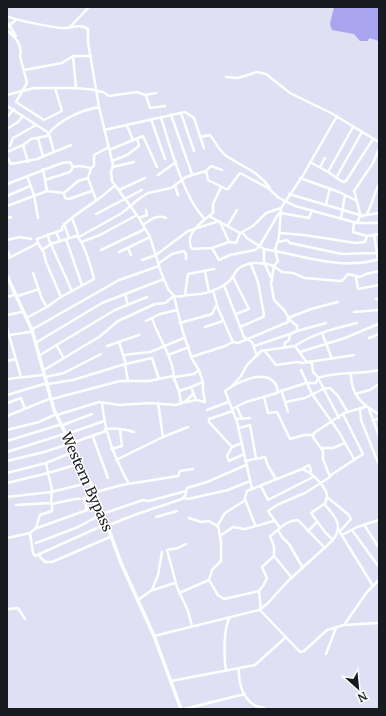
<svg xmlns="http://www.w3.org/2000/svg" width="386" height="716" viewBox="0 0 386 716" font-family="Merriweather,serif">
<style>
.water{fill:#a8a5ee}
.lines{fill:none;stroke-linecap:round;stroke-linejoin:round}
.minor{stroke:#fff;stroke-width:2.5}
.major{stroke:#fff;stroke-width:3.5}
.labels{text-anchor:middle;stroke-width:3;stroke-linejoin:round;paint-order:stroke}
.street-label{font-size:14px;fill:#191920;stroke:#fff}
</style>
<rect width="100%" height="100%" fill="#e0e0f4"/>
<!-- water -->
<path class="water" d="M334,7H379V41L369,38L368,41H360L354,34L332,30L330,24Z"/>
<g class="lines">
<!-- minor -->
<path class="minor" d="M7,16C14,20 59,29 66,28C74,27 81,24 88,29V42L99,107L113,165L111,172L112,181L139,218L150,237L161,272L168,289L174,296L182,329L192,359L199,370L203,382L191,387L196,400L205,402L203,391V382
M7,22L16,36
M7,27L16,20
M70,27L89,7
M7,30C15,37 23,45 20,56L27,83L16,102L44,120L62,111L55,88
M73,56L76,88
M24,70L62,63L73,56H91
M226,77L238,78L257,72L266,74L290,93L331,113L379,142
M96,91L103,92L109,96L137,92L145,95L156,93
M7,95L34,88H76L96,90
M146,95L150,108L165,106
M7,106L49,133L47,136L31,139L23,145L7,152
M181,113L194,151
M171,115L192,174
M7,117L14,109
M161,117C169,144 185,200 204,218
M151,119L165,159
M127,126L133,140
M7,129L18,122L23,116
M104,130L185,112L194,118L204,148
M49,133C61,119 82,110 99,107
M49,134L54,152
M200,137L210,135C216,142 218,149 225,155C242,167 257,170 270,188
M38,138L43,156
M23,145L28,162
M10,146L13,138L36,125
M109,150L143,136L157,167
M7,157L11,164L37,159L71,145
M112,161L127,155L139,146L137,138
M310,162L328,172L353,127
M113,167L134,162
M320,167L325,158
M91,168L88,178L96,200
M43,169L47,191
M206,171L208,180L226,189H228L240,173L268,188L279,198L295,206L357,223H379
M328,172L343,182L346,181L373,139
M158,175L176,162
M27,176L34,195L38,218
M300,178L339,192L357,201L354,191L373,163L379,149
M336,178L362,132
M45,180L70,172L73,167
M7,184L62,163L70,162L73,167L80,166L91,168L94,166V155L109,147
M175,186L178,195
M221,187L213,204V213C203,221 183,234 192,249L212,248L229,242L236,243L240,233L253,226L266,213L281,208
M119,190L145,178
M64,193L65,198L69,199L92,191
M289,194L363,216
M7,196L30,186
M357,201L360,214
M326,204L330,188
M7,206L47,191L64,193L78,181L88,178
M280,213L309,218L312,210
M96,214L142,190
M366,215C371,209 374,193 379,184
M209,216L240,233
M7,218L11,217
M72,218L79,237L122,213L140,198L148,193L171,188L186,177L206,171L211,166L222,170
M139,218L147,215L146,210
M341,219L345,195
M220,222L229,242
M354,222L353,232L367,236L379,234
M357,223L360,216L379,213
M64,224L69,238
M143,225C150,220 157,214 166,218
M228,225L237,210
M56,232L60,241
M242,232L247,238L264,249V262L272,280
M279,233L304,235L356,243L365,242L367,236
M48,234L49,240L72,291
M374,235L378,259
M66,239L82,285
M7,240L20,237L31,239
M81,242L100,235L137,215
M278,242L287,240L290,243L342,254L376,253
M38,243L37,239L62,230V227C76,211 99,202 115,185
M128,248L131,255
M212,248L219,260L230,255L255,250L259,247L279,213
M264,249C301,255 342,271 379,259
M7,250L10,257
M42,250L51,244L76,236C83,239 92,270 94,279L61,297
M101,250L145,229
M119,252L150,237
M7,259L38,243L44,253L46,262L61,297L47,307L28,317
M142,260L156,255L188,231L219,221
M159,263L172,254L184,251L186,254V259
M275,267L282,272L293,273L305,278L340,281L343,280L348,274L360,277L366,274L379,271
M205,272L209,292
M33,273L42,299L47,307
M233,277L249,309L236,314
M356,277L358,289L379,285
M224,285L244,337L252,342L257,356
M125,294L128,305
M185,295L188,274L214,269
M18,296L39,289
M7,297L14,295
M376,299H379
M217,306L233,342
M354,312L379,310
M7,315L22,312
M152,318C158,338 172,355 174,376
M146,321L160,314L177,310
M180,323L212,314L217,304L213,291
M326,323L297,331V326L290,320L284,310L274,300L271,283L274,266L278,261L275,250L279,237L281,208L302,177L337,116
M205,327L223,321
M240,327L263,317L264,315L258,282L251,264
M7,328L9,335L30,332
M33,329L119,280L159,266
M322,333L332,359
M9,335L21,377
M369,338L379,334
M37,342L102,303L164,279
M119,342L126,364L152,358L159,379
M57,346L63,357
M107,346L139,335
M254,346L290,334
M295,346C312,334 336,328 357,323
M284,348L285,343L289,340L290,334L297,331
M264,350L276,365L297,362L302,363L354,355
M300,352L345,338L378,324
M40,355L115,310L147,297
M124,355L150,352L184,338
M168,355L189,347
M191,357L225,346L233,342L238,343L288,322V318L311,309L338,302
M7,361L16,359
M44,370L99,337L118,321L155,304L165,303L174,296C179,298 183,295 189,295C203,295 215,292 227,283C232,280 234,273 238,269C248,261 263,262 274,266
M301,370L312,394L339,432L354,459
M351,374C351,390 357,401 371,409C374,411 375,413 379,414
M46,377L64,373L101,354
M175,377L194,374L199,370
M7,379L42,375
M48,384L73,380L125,364L128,381
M232,386L241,376L247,365L261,351L295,346L305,360L312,364L313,372L317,376L339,418
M179,391L181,404
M278,392L306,383H316L318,378C337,371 359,375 379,370
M282,392L288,412
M355,394L370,390L379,384
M7,395L44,384
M264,397L268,413L277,412L290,439L304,435H313
M52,399L120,381H149L173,376L179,391L191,387
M186,402L196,400
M286,402L305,398L323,389L330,388L338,396L347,411
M7,403L21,398L25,409
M102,403C105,433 114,457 129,484
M158,403L163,437
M237,407L241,417
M360,408L361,420L379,465
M232,409L246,402L277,393C278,389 277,385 274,382C263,369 236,383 225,391L237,422L252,489
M369,409L379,436
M207,410L228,402
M57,415L99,402L120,405L150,403L175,405L185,402L193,394
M7,416L49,399
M236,419L250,418
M373,421L379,418
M63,425L92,414
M239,428L250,425L256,458
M105,429C114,428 125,429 134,432
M7,430L39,422L54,415
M67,434L104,421
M93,437L108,478
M7,441L59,425
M72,443L106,431
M242,443L232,447L227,456L229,461L244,454
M232,447L209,422V419L233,411
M322,448H333L345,443
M111,449L122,446L120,430
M7,452L64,434
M116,460L163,437L188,427
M7,461L44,452L69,444
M245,461L265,457L268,466L276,479
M46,463L48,473L79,464
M302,469L309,465L311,470L310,473
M7,473L46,463L73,452
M331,475L363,454L343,414
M7,483L48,473L52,489L51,504
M261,486L268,500L313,477
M96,492L122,485L178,476L180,471L193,469
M7,497L51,492L88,483
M327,497L349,515L351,519L340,531
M184,498L188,499L228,490L250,481
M245,499L255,525
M324,504L311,513L325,532L333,540
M16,505L51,503
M105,513L143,500L149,501L186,491
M156,517L177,511
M109,525L137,514L182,499L185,496L187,488L207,482L246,465
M365,526L379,548
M37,528L87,510L84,498
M280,528L268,511L279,504L305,493L330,477L323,459V451L313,437L314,433L344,413L365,407
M338,529L373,586
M278,530L282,537L289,544L303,568
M352,530L379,567
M308,531L317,522
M30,533L33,553L35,556L106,524
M342,535L357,527L379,520
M220,536L233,527L245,529L274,521
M7,538L30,533L36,528L40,515L52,511V504L75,499L95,498
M36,543L78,527L102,514
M186,544L178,548L167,550L177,587L188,611L192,626
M325,548L298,520C286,520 280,529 270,536L274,546V556L262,567L267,578L263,586L259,591L261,611L300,652L304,651L327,630L344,625L367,592L379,580
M40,554V557L45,562H52L110,537
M274,556L292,578
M209,580L218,595L224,599L259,591
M153,590L175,583
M179,593L209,580L212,570L221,561V542L218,525
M138,600L152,590L158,575L162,552
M7,609L18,608L25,619
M345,625L379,623
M154,636L259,610L267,604L288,581L333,540C344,526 335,516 325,505C325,502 327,498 327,495C325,485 311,472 302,469L247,491L244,501L225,513L217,526L209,521L201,522L189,518
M326,654L336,628
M239,669C238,682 242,697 254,705C258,707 262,707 266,709
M226,671C224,658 223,628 230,617
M171,681L255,665L286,637
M184,709L245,694"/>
<!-- major -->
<path class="major" d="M7,276L32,330L54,410L97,497L121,563L154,636L181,709"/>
</g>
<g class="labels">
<!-- street labels -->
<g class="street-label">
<text transform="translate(87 482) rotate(66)" y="5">Western Bypass</text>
</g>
</g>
<!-- border -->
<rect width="386" height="716" fill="none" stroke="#191920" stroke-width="16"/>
<!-- north arrow -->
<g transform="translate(358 688) rotate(153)" stroke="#ffffff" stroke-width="3" paint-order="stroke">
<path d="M0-3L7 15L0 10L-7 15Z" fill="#191920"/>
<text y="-6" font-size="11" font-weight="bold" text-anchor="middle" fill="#191920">N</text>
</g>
</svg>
